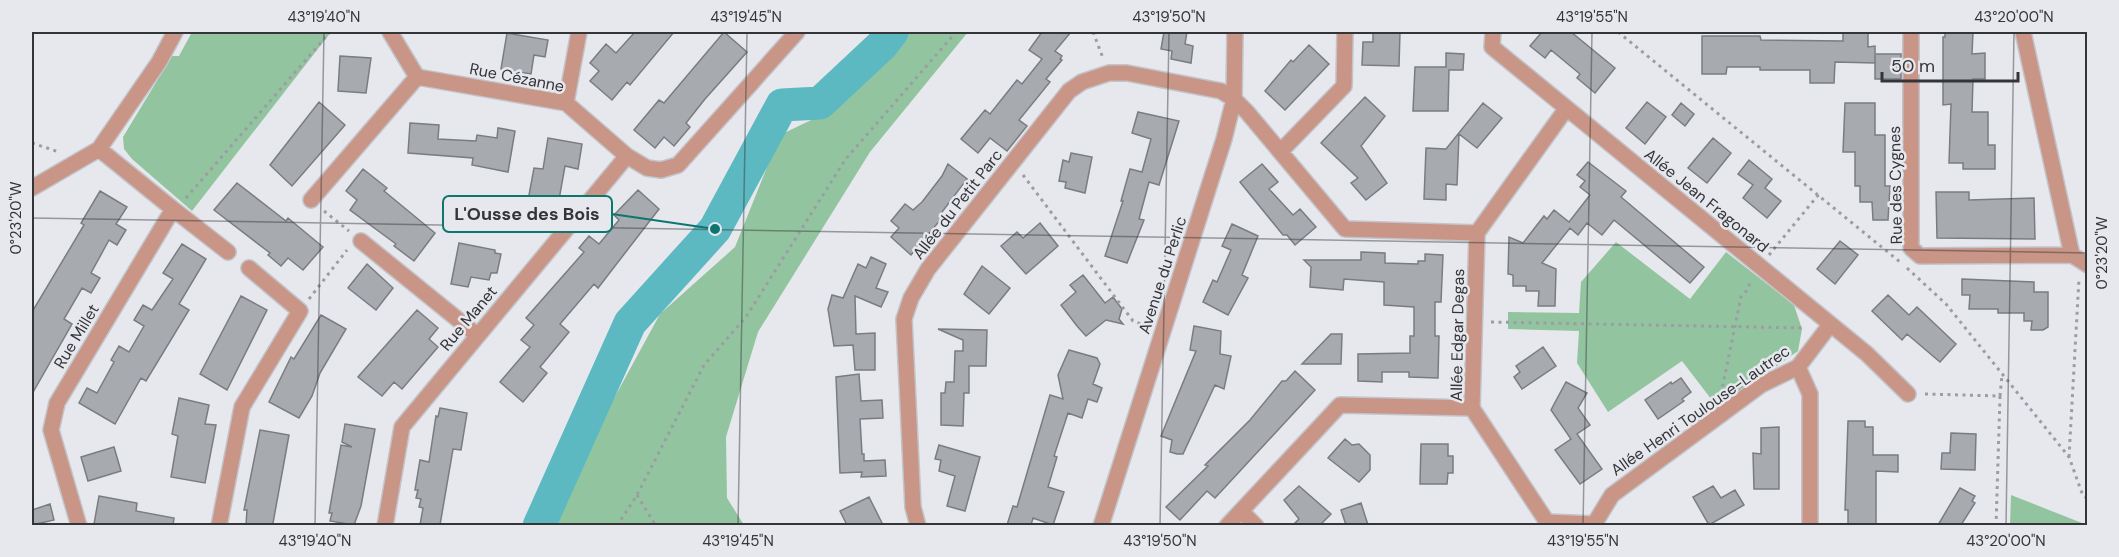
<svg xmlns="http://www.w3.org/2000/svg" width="2119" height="557" viewBox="0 0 2119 557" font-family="'DM Sans',sans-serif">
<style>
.green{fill:#92c59f}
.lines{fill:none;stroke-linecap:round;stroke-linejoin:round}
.river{stroke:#5cb9c2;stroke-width:33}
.building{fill:#a7aaaf;stroke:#7a7c81;stroke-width:1.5}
.minor-casing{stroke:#c2c4c9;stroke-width:18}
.path{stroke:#9c9da2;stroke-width:3;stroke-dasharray:3 4.5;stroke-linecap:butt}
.minor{stroke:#c99586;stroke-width:15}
.ticks{fill:none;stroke:#343537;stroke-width:1.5;stroke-opacity:0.45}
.labels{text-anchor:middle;stroke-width:5;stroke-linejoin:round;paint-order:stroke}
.street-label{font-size:16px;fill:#343537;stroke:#e6e8ee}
.leader{fill:none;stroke:#0f766e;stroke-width:2}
.callout-dot{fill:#0f766e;stroke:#e6e8ee;stroke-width:2}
.callout{fill:#e6e8ee;stroke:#0f766e;stroke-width:2}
.callout-label{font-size:18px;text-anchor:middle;font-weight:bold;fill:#343537}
.neatline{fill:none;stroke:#343537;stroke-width:2}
.ticks-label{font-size:15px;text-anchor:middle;fill:#343537}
</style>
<rect width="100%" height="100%" fill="#e6e8ee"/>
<!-- green -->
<path class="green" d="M192,32H331L192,211L132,159L124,149L123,137L172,56H179Z
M900,32H968L870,152L758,332L726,437L727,498L744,525H557L600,424L660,314L735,247L780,135L832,110Z
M1616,242L1690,299L1726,252L1794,305L1802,329L1798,351L1718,408L1682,361L1608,412L1577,363L1579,331L1508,329V312L1579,313L1581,282Z
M2011,495L2087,525H2010Z"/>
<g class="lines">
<!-- river -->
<path class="river" d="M539,526L630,323L715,229L782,105L820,103L882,45L892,32"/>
</g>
<!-- building -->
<path class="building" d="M635,32H674L630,85L627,82L612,100L590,81L599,71L590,63L606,44L616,53Z
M724,32L747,52L705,99L686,123L690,127L674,146L664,137L655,148L634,130L659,100L664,103Z
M1042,32H1071L1055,51L1062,56L1060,59L1062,60L1046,79L1050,82L1019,120L1027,126L1007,151L990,138L978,153L961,139L985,110L990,114L1017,80L1022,84L1042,59L1029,50Z
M1164,32H1187L1185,44L1193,46L1191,63L1171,59L1172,51L1161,49Z
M1373,32H1400L1399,66L1362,65L1363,42H1373Z
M1542,32H1571L1615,68L1595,93L1577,78L1580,74L1551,50L1545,58L1530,46Z
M1945,32H1973L1972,54L1985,53V79H1973L1972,112H1988V145H1995V169H1963V163H1949L1951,104L1943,105V37H1945Z
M507,33L548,40L545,57L534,55L531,74L501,69Z
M1843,33H1868V47L1875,46V54H1901V79H1875V55V63L1835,62L1834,83H1810V70H1760V67H1727L1726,74H1702V36H1760L1761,40L1843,41Z
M1309,45L1329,64L1285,110L1265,91L1291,60L1293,62Z
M1446,53L1464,54L1463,70H1449L1448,111H1413L1415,67H1446Z
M340,56L371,58L366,93L338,91Z
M1365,97L1385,116L1361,146L1387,183L1366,200L1351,183L1358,178L1321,143Z
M319,102L345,125L292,186L270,165Z
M1647,102L1666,117L1645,144L1626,128Z
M1483,103L1502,118L1477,148L1459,134L1457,185L1446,184V200L1424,199L1426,148L1446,149Z
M1681,103L1694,114L1685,126L1672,115Z
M1845,103H1875V135H1885V186H1890L1888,220H1873L1872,202H1860V186H1855V152H1843Z
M1138,112L1179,121L1159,185L1149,182L1139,219L1144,220L1127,263L1105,256L1123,201H1121L1130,169L1142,172L1151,139L1132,133Z
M410,123L439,125L438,139L476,141L477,135L497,138L498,128L515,131L508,172L472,165L473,158L408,153Z
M548,138L582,144L578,169L565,166L557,211L527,206L534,168L543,169Z
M1713,138L1731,153L1707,183L1688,168Z
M1071,153L1092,157L1085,193L1065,188L1066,182L1059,181L1063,160L1069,162Z
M1749,160L1772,179L1765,188L1781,201L1767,218L1743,198L1753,185L1738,174Z
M1588,162L1626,191L1621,197L1704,267L1690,283L1614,220L1602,235L1587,223L1578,235L1570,228L1542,263L1556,269L1555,306H1538L1539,291H1526V286H1513V275L1508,274L1509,237L1523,243L1544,216L1547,219L1554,210L1569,222L1590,195L1580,187L1585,181L1577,175Z
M948,164L967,179L939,216L942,218L911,255L891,237L899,228L891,221L905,204L913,210L922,202L942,176Z
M1262,164L1278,182L1269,189L1293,215L1300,209L1316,227L1295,245L1287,235H1283L1240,182Z
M363,169L387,188L384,191L435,233L414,261L394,246L396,244L350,210L357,200L346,191Z
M237,183L286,221L288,218L323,247L303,270L288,258L281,266L268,255L270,253L214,210Z
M638,190L659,209L598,288L594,284L560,324L569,332L540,367L547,373L523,402L500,382L530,347L521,340L534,325L526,318L584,252L579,248L589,236L599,244L619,220L614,215Z
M100,191L127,207L116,224L126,230L117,245L109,240L91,273L100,278L91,293L82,288L64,319L72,324L32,394V312L84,225L81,223Z
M1936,192H1969V200L2034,198L2035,239L1937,238Z
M1040,223L1058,246L1026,274L1001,246L1017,232L1023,238Z
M1232,224L1258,236L1242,275L1248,278L1228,315L1203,302L1213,280L1217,282L1231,250L1222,246Z
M1840,241L1858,255L1835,284L1817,269Z
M459,243L495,250V253L501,254L497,273H491L489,280L471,277L468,287L451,284Z
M182,244L206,259L179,304L189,310L146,381L141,378L115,424L79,403L87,388L97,393L114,362L111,360L119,346L129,352L144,326L134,320L143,305L152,310L173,279L163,273Z
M1361,252L1385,253V263L1418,264V261H1425V254L1443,255L1441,302H1435V336H1439L1438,378L1409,377V372H1382V382L1358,381V354L1410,353V336H1414V307L1384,305V282L1344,279L1343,290L1310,287L1311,267L1304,260H1361Z
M871,257L886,264L876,288L888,292L881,307L855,296L856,334L875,333V370H855L853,345L834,346L828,309L832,295L843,298L858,264L866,268Z
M367,264L393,288L376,310L348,288Z
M982,266L1010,288L989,314L964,294Z
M1083,275L1105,303L1113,297L1122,309L1119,319L1123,324L1106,320L1086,336L1077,326L1061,305L1076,292L1070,285Z
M1962,279L2034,282V292H2048V327L2043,330H2031L2032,321H2024V313H1998V309H1969L1970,295H1962Z
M1888,295L1909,315L1917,307L1956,344L1940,362L1907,334L1902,340L1872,311Z
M241,296L267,310L227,390L200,374Z
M417,310L438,328L429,339L438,347L402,389L394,382L382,396L358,377Z
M321,315L346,329L320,373L312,396L299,418L269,402L291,357L294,359Z
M1194,326L1221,331L1220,354L1231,356L1224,389L1215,385L1183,454H1177L1170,452L1172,440L1161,436L1196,351L1190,350Z
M938,329L987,330L986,366H969V393H964L963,426L941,425V393H945L946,382H954L955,351H963V340Z
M1331,334H1342L1341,364H1302Z
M1543,347L1556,366L1522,389L1514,377L1520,372L1516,366Z
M1069,350L1097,358L1100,364L1093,384L1102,388L1097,402L1088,399L1082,418L1068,413L1054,456L1057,457L1048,487L1064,492L1053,525L1033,518L1031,525H1007L1013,506L1017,507L1050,395L1063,399L1058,375Z
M1295,371L1315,390L1215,498L1207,491L1180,520L1166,507L1208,466L1205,465L1250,420L1282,381H1286Z
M859,374L861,401L882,400L883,418L860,419L862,454H864V461L885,460L886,476L861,477L862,472L840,473L836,377Z
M1681,378L1691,392L1682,399L1684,401L1658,419L1645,400L1671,382L1672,384Z
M1566,382L1587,393L1578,408L1590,425L1577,434L1602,469L1580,484L1555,450L1571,439L1551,410Z
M179,398L209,405L205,424L216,425L205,483L171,477L178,436L172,434Z
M440,408L467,413L461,450L453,449L440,525H420L423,508L419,507L421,499L416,498L418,490H415L420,460L429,462L436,416L438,417Z
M1848,421H1865V427H1873V455H1898V472L1876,471V525H1848V510H1845Z
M345,424L375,429L361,506L354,525L330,521L332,513H329L341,445L352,447L342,442Z
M1779,427V489H1754L1753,453L1761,454V428Z
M260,430L289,435L273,523L271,525H246L247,510H244Z
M1951,433L1976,434L1975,470L1941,469L1942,453H1950Z
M1345,439L1352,445L1359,444L1370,455V470L1359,482L1328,458Z
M1421,444H1448V456H1453V473H1448L1447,484H1420Z
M939,445L980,457L965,511L947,506L955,476L939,471L941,460L935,459Z
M114,447L121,471L88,481L81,457Z
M1299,486L1331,514L1320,525H1293L1299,519L1284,500Z
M1713,486L1721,498L1735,490L1744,505L1709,525L1693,497Z
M1960,488L1975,496L1972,501L1975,503L1961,525H1938Z
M99,496L137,503L136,511L174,518L173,525L94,524Z
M869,497L883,525H847L840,511Z
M1361,503L1368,525H1346L1341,510Z
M50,504L54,520L32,525V510Z"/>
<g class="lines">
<defs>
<path id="minor" d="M390,32L417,77L566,103L627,156L647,168L661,170L678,165L797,32
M1493,32L1492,47L1867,354L1908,394
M1911,32V248L1920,256L2072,255
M2023,32L2072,255
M566,103L579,32
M1566,109L1477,233L1472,408L1547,522L1593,524
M1282,150L1344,86L1345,32
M32,188L99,149L159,62L175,32
M311,200L417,77
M173,209L228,252
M361,241L477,335
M2072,255L2088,265
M1798,367L1810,394V526
M1241,511L1256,526
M79,526L51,430L57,403L173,209L99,149
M219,526L242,407L300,311L249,268
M385,526L402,427L627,156
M918,526L913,507L904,319L911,298L928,269L1069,91L1082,82L1109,73H1127L1221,91L1234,99L1247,112L1345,229L1477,233
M1101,526L1224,139L1234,99L1235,32
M1227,526L1340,405L1472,408
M1593,526L1612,495L1761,385L1798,367L1830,325"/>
</defs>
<!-- minor casing -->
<use href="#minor" class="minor-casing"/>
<!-- path -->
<path class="path" d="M1093,32L1103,58
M1618,32L1900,262
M32,143L59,152
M1023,175L1133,321L1147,326
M186,198L330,32
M324,211L349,231
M1769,255L1819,194
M1907,268L1946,304L2069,457L2083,496L2088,498
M309,299L347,250
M1491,322L1806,328
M1721,394L1741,297L1748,289L1751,279
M1925,394L2000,396L1996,526
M2000,396L2002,375
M2069,457L2079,279
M637,495L656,526
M617,526L637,495L704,365L746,317L845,160L956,32"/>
<!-- minor -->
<use href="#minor" class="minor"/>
</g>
<!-- ticks -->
<path class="ticks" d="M32,218L2088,253M315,526L324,32M738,526L747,32M1160,526L1169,32M1583,526L1592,32M2006,526L2014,32"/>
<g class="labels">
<!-- street labels -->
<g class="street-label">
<text transform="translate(517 77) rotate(11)" y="6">Rue Cézanne</text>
<text transform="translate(1895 185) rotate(-91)" y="6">Rue des Cygnes</text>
<text transform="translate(1707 200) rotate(39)" y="6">Allée Jean Fragonard</text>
<text transform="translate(957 204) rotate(-52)" y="6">Allée du Petit Parc</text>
<text transform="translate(1162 275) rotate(-72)" y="6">Avenue du Perlic</text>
<text transform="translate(468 318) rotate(-50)" y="6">Rue Manet</text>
<text transform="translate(1457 335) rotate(-89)" y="6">Allée Edgar Degas</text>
<text transform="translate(76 336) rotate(-59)" y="6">Rue Millet</text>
<text transform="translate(1700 410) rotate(-35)" y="6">Allée Henri Toulouse-Lautrec</text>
</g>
</g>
<!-- callouts -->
<path class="leader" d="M715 229L612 214"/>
<circle class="callout-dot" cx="715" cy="229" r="6"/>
<rect class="callout" x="443" y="196" width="169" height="36" rx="6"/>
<g class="callout-label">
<text x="527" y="220">L'Ousse des Bois</text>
</g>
<!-- border -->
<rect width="2119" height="557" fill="none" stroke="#e6e8ee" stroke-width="66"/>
<!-- scale -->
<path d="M1882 72v9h136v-9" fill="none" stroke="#343537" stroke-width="3"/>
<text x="1891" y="72" font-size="18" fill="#343537" stroke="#e6e8ee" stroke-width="4.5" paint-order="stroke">50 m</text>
<rect x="33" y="33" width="2053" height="491" class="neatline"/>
<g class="ticks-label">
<text x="324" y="22">43°19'40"N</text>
<text x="746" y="22">43°19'45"N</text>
<text x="1169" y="22">43°19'50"N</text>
<text x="1592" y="22">43°19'55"N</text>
<text x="2014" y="22">43°20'00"N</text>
<text transform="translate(16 218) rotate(-90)" y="5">0°23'20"W</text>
<text transform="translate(2102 253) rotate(-90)" y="5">0°23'20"W</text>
<text x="315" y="546">43°19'40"N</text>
<text x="738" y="546">43°19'45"N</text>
<text x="1160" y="546">43°19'50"N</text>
<text x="1583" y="546">43°19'55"N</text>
<text x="2006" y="546">43°20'00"N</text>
</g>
</svg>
